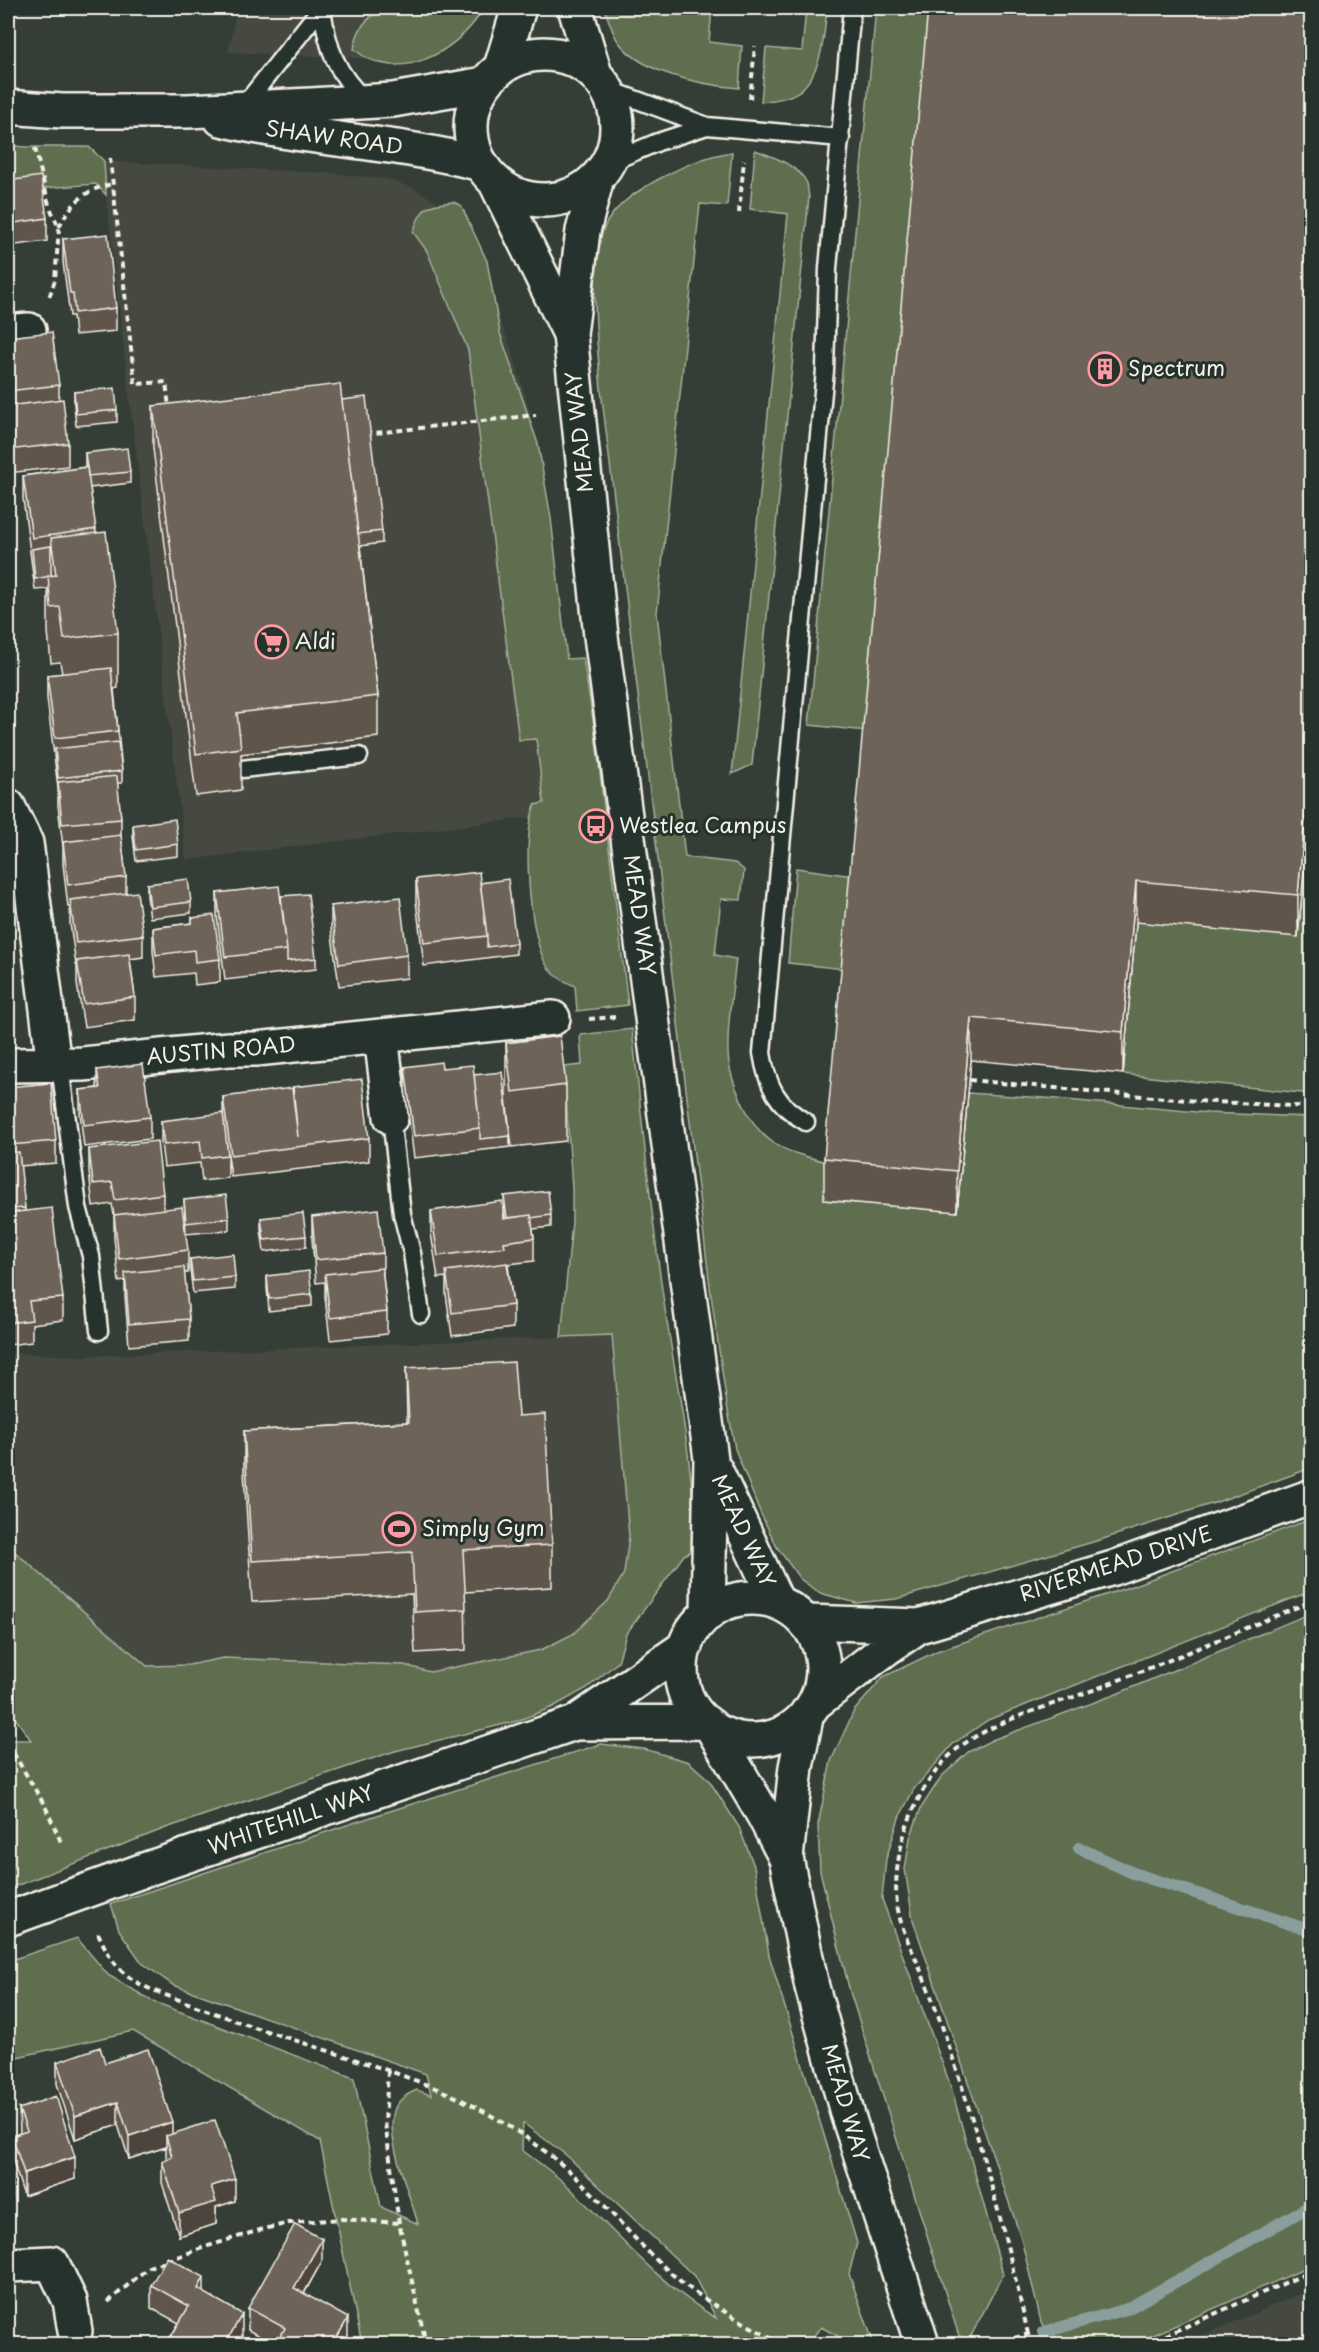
<svg xmlns="http://www.w3.org/2000/svg" width="1319" height="2352" viewBox="0 0 1319 2352" font-family="'Playpen Sans',sans-serif">
<style>
.built{fill:#454840}
.green{fill:#5f6e50;stroke:#aab09c;stroke-width:1.5;fill-rule:evenodd}
.lines{fill:none;stroke-linecap:round;stroke-linejoin:round}
.stream{stroke:#8a9e9c;stroke-width:12}
.service-casing{stroke:#f4f1e8;stroke-width:21}
.minor-casing{stroke:#f4f1e8;stroke-width:38}
.tertiary-casing{stroke:#f4f1e8;stroke-width:38}
.secondary-casing{stroke:#f4f1e8;stroke-width:38}
.path{stroke:#f4f1e8;stroke-width:4;stroke-dasharray:6 4.5;stroke-linecap:butt}
.service{stroke:#26332d;stroke-width:16}
.minor{stroke:#26332d;stroke-width:33}
.tertiary{stroke:#26332d;stroke-width:33}
.secondary{stroke:#26332d;stroke-width:33}
.wall{fill:#5f554c;stroke:#f4f1e8;stroke-width:1.5}
.shaded-wall{fill:#4d453e;stroke:#f4f1e8;stroke-width:1.5}
.building{fill:#6e6358;stroke:#f4f1e8;stroke-width:1.5}
.labels{text-anchor:middle;stroke-width:6;stroke-linejoin:round;paint-order:stroke}
.street-label{font-size:21px;fill:#f4f1e8;stroke:#26332d}
.poi-label{font-size:21px;fill:#f4f1e8;stroke:#26332d;text-anchor:start}
</style>
<rect width="100%" height="100%" fill="#343d36"/>
<filter id="ink" filterUnits="userSpaceOnUse"><feTurbulence type="fractalNoise" baseFrequency=".0167" numOctaves="2"/><feDisplacementMap in="SourceGraphic" scale="12" xChannelSelector="R" yChannelSelector="G"/><feConvolveMatrix kernelMatrix="1 2 1 2 8 2 1 2 1" color-interpolation-filters="sRGB"/></filter>
<g filter="url(#ink)">
<!-- built -->
<path class="built" d="M237,8H457L373,59L228,52Z
M104,161L327,173L387,179L411,187L439,203L460,226L511,347L530,412L577,812L186,860L129,395L106,195Z
M612,1335L629,1536L624,1573L608,1601L573,1634L541,1650L430,1672L404,1665L223,1658L189,1665L147,1666L8,1546V1353L83,1356Z
M1311,2289V2344H1182Z"/>
<!-- green -->
<path class="green" d="M383,8H484C459,51 398,87 354,49C357,28 366,19 383,8Z
M604,8H712L709,42L742,46L739,88C702,85 637,73 616,38C611,29 608,17 604,8Z
M806,8H827C824,34 823,69 802,89C792,98 774,100 761,102L766,48L802,51Z
M876,8H932L866,731L809,725Z
M8,145L25,147H89L104,161L106,195L96,184L8,191Z
M755,150C771,156 799,165 807,183C808,187 808,193 809,197L752,765L732,774L788,214L750,209Z
M732,152L727,206L700,204L657,613L685,857L735,863L744,870L741,900L721,899L715,955L736,959C733,989 727,1021 728,1051C728,1078 749,1126 771,1141C787,1153 808,1157 827,1162L824,1200L957,1212L968,1093L1045,1098L1208,1113L1311,1117V1468L1217,1502L1100,1540L896,1599L856,1603L820,1593L800,1579L777,1547L760,1512L735,1449L727,1405L711,1295L601,390C598,347 586,259 607,222C619,202 639,190 659,179C683,166 705,156 732,152Z
M453,202L461,205L487,261L500,333L538,444L551,518L567,659L583,658L595,732L628,1005L577,1011L575,986C561,980 550,974 544,960C529,928 522,838 535,805L544,803L536,739L519,740L468,350L427,251L413,232C423,206 425,205 453,202Z
M1311,793V1094L1123,1074L1136,922Z
M796,868L853,876L845,969L788,963Z
M632,1029C642,1118 650,1208 663,1296C675,1378 696,1468 694,1549L684,1555L626,1634L618,1662L587,1688L553,1707L517,1721L395,1751L166,1828L8,1889V1740H31L8,1708V1546L147,1666L189,1665L223,1658L404,1665L430,1672L541,1650L573,1634L608,1601L624,1573L629,1536L612,1335L561,1337L572,1222V1189L564,1067L582,1065L580,1035Z
M1311,1519V1591L988,1720L953,1744L914,1789L899,1818L886,1859L882,1899L951,2087L1003,2274L969,2340L959,2336L850,1992L820,1871L818,1825L831,1761L854,1711L883,1677L937,1651L1129,1587Z
M1311,1613V2266L1133,2344H1062L1041,2322L1021,2238L913,1920L905,1869L910,1838L921,1808L941,1777L968,1752L992,1740L1114,1695Z
M601,1744L644,1749L689,1762L709,1780L739,1827L754,1866L769,1955L857,2243L849,2274L874,2344H852L821,2327L807,2344H362L320,2141L133,2031L8,2059V1961L77,1938L108,1975L152,2001L354,2078L381,2207L418,2224C411,2196 385,2139 394,2111C397,2100 407,2094 417,2090L431,2095L426,2074L173,1985L142,1963L119,1930L111,1904L371,1817ZM523,2123L566,2155L694,2276L716,2318C659,2284 616,2233 569,2187C555,2174 538,2162 522,2150Z"/>
<g class="lines">
<!-- stream -->
<path class="stream" d="M1079,1848L1133,1873L1312,1931
M1044,2332L1127,2309L1312,2205"/>
<defs>
<path id="service" d="M322,8C327,47 336,74 366,101
M605,88L707,126L841,138
M242,108L321,8
M608,163L658,142L707,126
M242,769L359,756
M60,1065L78,1207L91,1256L99,1331
M391,1117L402,1214L412,1253L421,1314
M806,1122C777,1106 767,1085 762,1053L825,370L828,268L852,8"/>
<path id="minor" d="M8,332L29,330
M8,806L26,843L28,858L54,1065
M381,1036L391,1117
M8,1065L83,1064L229,1049H256L553,1018
M806,1622L919,1626
M815,1703L887,1648L919,1626L1113,1568L1312,1496
M8,2265L52,2263L70,2301L75,2331"/>
<path id="tertiary" d="M8,107L62,111H187L311,105L393,100L484,84
M221,119C307,140 396,141 481,164"/>
<path id="secondary" d="M575,8L595,74
M471 127a73 73 0 1 1 146 0a73 73 0 1 1-146 0Z
M501,67L519,8
M597,178L583,231L570,334L601,636L711,1459L708,1614
M495,181L570,334
M716,1471L777,1602
M681 1669a71 71 0 1 1 142 0a71 71 0 1 1-142 0Z
M575,1723L706,1722
M711,1726L763,1814L786,1858L812,1987L848,2116L922,2344
M786,1858L796,1767L807,1713
M8,1919L147,1869L575,1723L685,1647"/>
</defs>
<!-- service casing -->
<use href="#service" class="service-casing"/>
<!-- minor casing -->
<use href="#minor" class="minor-casing"/>
<!-- tertiary casing -->
<use href="#tertiary" class="tertiary-casing"/>
<!-- secondary casing -->
<use href="#secondary" class="secondary-casing"/>
<!-- path -->
<path class="path" d="M750,99L755,46
M35,148L49,205L59,228L55,280L49,298
M110,158L135,384L166,382L169,408
M739,213L744,160
M59,227C71,203 86,189 112,184
M366,434L536,415
M589,1019L615,1017
M969,1080L1197,1101L1312,1107
M8,1744L45,1806L61,1842
M98,1933C105,1948 112,1963 125,1974C143,1989 169,1996 191,2004C271,2036 355,2056 435,2088C485,2108 540,2143 579,2180C613,2212 642,2250 678,2279C709,2305 747,2324 781,2344
M388,2071L385,2123L399,2223L426,2344
M108,2302L149,2267L202,2248L260,2230L289,2223L341,2219L399,2223
M1028,2334C1006,2235 980,2138 947,2041C939,2016 929,1991 919,1966C910,1946 900,1926 897,1904C891,1851 916,1783 957,1749C995,1719 1055,1705 1101,1687C1172,1660 1241,1630 1312,1601
M994,2344L1028,2334L1032,2344
M1146,2344L1312,2271"/>
<!-- service -->
<use href="#service" class="service"/>
<!-- minor -->
<use href="#minor" class="minor"/>
<!-- tertiary -->
<use href="#tertiary" class="tertiary"/>
<!-- secondary -->
<use href="#secondary" class="secondary"/>
</g>
<!-- wall -->
<path class="wall" d="M1311,8V793L1298,937L1136,922L1123,1074L971,1060L957,1212L824,1200V1158Z
M8,181L47,218V241L8,246Z
M63,239L116,308V331L75,335L73,316H70L63,262Z
M8,337L59,385V400L68,443V466L8,473Z
M74,392L117,410V422L76,426L74,404Z
M342,400L382,531V543L360,546L378,696V737L241,754V790L196,796L153,448V406Z
M85,453L130,472V483L90,488L96,533L118,633V688L114,689L122,771V783H117L121,819V836L126,877V893L143,935V957L130,959L135,997V1020L84,1027L77,984V965H76L70,923V907H68L63,864V847L58,805V788L47,698V675L62,674L60,662L51,663L48,632V589L35,590L23,498V476L85,467Z
M133,825L178,844V856L136,861L133,836Z
M416,879L480,883L516,943V954L424,966L416,901Z
M147,884L191,902V913L150,918L147,896Z
M217,893L281,896L316,958V969L225,980L217,916Z
M331,906L407,955V978L339,986L331,928Z
M192,918L220,959V982L195,985L194,973L156,977L153,951V928L192,923Z
M506,1043L566,1085V1141L512,1147L506,1098Z
M405,1067L442,1068L474,1075L510,1136V1147L414,1158L405,1090Z
M97,1070L150,1117V1139L84,1147L80,1113V1090L97,1088Z
M8,1087L56,1141V1163L20,1166L25,1211L63,1298V1320L32,1324V1342L8,1345V1153H9L8,1139Z
M293,1087L369,1138V1161L231,1177L226,1141L228,1155V1178L202,1181L200,1163L164,1167L161,1143V1121L223,1115V1097L293,1099Z
M89,1149L163,1194V1209L188,1250V1273H184L189,1319V1341L129,1346L125,1296V1281L119,1282L114,1238V1215L112,1204L93,1207L89,1172Z
M504,1196L551,1215V1227L533,1229L534,1238V1261L508,1264L513,1305V1328L452,1336L446,1294V1277L438,1278L431,1233V1211L505,1219Z
M184,1200L229,1218V1230L186,1234Z
M312,1217L383,1253V1276L387,1312V1334L330,1340L325,1297V1282L316,1283L312,1239Z
M261,1218L306,1236V1247L264,1252L261,1229Z
M190,1259L235,1277V1289L193,1293L190,1270Z
M267,1276L312,1294V1306L269,1311L267,1288Z
M406,1368L518,1416L552,1545V1587L465,1592L466,1650L415,1653L412,1594L252,1602L244,1472V1431L407,1422Z
M57,2062L105,2063L172,2134L235,2201L216,2207V2224L179,2236L162,2183V2161L166,2159V2147L129,2159L118,2125L75,2139L57,2084Z
M19,2109L75,2179L24,2196L12,2158V2136L20,2133Z
M322,2261L304,2294L348,2340L346,2344H274L248,2330V2308Z
M151,2285L204,2292L242,2336L237,2344H169V2340L179,2323L151,2308Z"/>
<!-- shaded-wall -->
<path class="shaded-wall" d="M1311,751V793L1298,937V895Z
M1136,881V922L1123,1074V1032Z
M971,1018V1060L957,1212V1171Z
M118,2102V2125L75,2139V2116Z
M172,2122V2145L166,2136V2147L129,2159V2136Z
M75,2157V2179L24,2196V2173Z
M12,2176V2199L8,2200V2178Z
M235,2179V2201L216,2207V2224L179,2236V2213L211,2186Z
M322,2239V2261L294,2311V2288Z
M204,2277V2300L198,2289Z
M242,2314V2336L237,2344H225Z
M348,2318V2340L346,2344H333Z"/>
<!-- building -->
<path class="building" d="M928,8H1311V751L1298,895L1136,881L1123,1032L971,1018L957,1171L824,1158Z
M41,176L47,218L8,224V181Z
M108,234L116,308L75,313L73,293H70L63,239Z
M52,332L59,385L8,391V355H11L8,337Z
M340,384L378,696L237,713L241,748L196,754L153,406Z
M115,388L117,410L76,414L74,392Z
M366,397L382,531L358,534L342,400Z
M63,399L68,443L8,450V406Z
M127,448L130,472L88,476L85,453Z
M87,467L96,529L32,538L23,476Z
M106,532L118,633L64,639L60,607L51,608L48,576L56,575L51,538Z
M51,546V576L35,579L32,549Z
M111,668L118,731L55,738L47,675Z
M118,742L122,771L58,778L55,749Z
M117,776L121,819L62,824L58,782Z
M175,819L178,844L136,850L133,825Z
M121,835L126,877L68,885L63,842Z
M479,872L487,936L424,943L416,879Z
M188,879L191,902L150,907L147,884Z
M508,879L516,943L487,947V936L480,883Z
M279,886L287,950L225,957L217,893Z
M137,892L143,935L76,943L70,900Z
M308,894L316,958L287,961V950L281,896Z
M400,897L407,955L339,964L331,906Z
M214,915L220,959L195,962L194,950L156,955L153,928L192,923V918Z
M129,954L135,997L84,1004L77,961Z
M560,1036L566,1085L512,1092L506,1043Z
M441,1062L442,1068L473,1065L480,1128L414,1136L405,1067Z
M143,1064L150,1117L84,1125L80,1090L100,1088L97,1070Z
M502,1072L510,1136L480,1139V1128L474,1075Z
M362,1079L369,1138L231,1155L223,1097L292,1088L298,1137L293,1087Z
M51,1083L56,1141L10,1145L8,1116V1087Z
M223,1113L228,1155L202,1158L200,1141L164,1145L161,1121Z
M157,1141L163,1194L115,1200L112,1182L93,1184L89,1149Z
M19,1152L25,1208L8,1209V1153Z
M548,1191L551,1215L531,1218V1215L507,1218L504,1196Z
M226,1195L229,1218L186,1223L184,1200Z
M502,1201L504,1219L531,1215L534,1238L504,1242L505,1247L438,1256L431,1211Z
M182,1207L188,1250L119,1259L114,1215Z
M52,1208L63,1298L29,1301L32,1320L8,1323V1213Z
M378,1209L383,1253L316,1260L312,1217Z
M303,1213L306,1236L264,1240L261,1218Z
M233,1254L235,1277L193,1281L190,1259Z
M507,1263L513,1305L452,1313L446,1271Z
M184,1267L189,1319L129,1324L125,1273Z
M382,1268L387,1312L330,1318L325,1274Z
M309,1271L312,1294L269,1299L267,1276Z
M514,1362L518,1416L545,1414L552,1545L463,1550L466,1609L415,1612L412,1552L252,1561L244,1431L409,1422L406,1368Z
M100,2047L105,2063L148,2049L172,2122L129,2136L118,2102L75,2116L57,2062Z
M56,2096L75,2157L24,2173L12,2136L27,2131L19,2109Z
M215,2120L235,2179L211,2186L216,2202L179,2213L162,2161L172,2157L166,2136Z
M8,2162L12,2176L8,2178Z
M295,2224L322,2239L294,2288L348,2318L333,2344H276L285,2328L248,2308Z
M167,2257L204,2277L198,2289L242,2314L225,2344H178L169,2340L189,2306L151,2285Z"/>
</g>
<!-- icons -->
<defs>
<symbol id="building-ring" viewBox="-11 -11 22 22"><circle r="9.5" fill="#26332d" stroke="#ff9aa2" stroke-width="1.5"/><path d="M-4-6H4V6H1V3H-1V6H-4ZM-2.5-4.3h1.7v1.8h-1.7ZM.8-4.3h1.7v1.8H.8ZM-2.5-1h1.7V.8h-1.7ZM.8-1h1.7V.8H.8Z" fill="#ff9aa2"/></symbol>
<symbol id="supermarket-ring" viewBox="-11 -11 22 22"><circle r="9.5" fill="#26332d" stroke="#ff9aa2" stroke-width="1.5"/><path d="M-6-5.5h2.5l.6 2H6L4.5 2H-2.5L-4.4-4H-6ZM-1.5 3.2a1.3 1.3 0 1 0 .1 0ZM3 3.2a1.3 1.3 0 1 0 .1 0Z" fill="#ff9aa2"/></symbol>
<symbol id="bus-ring" viewBox="-11 -11 22 22"><circle r="9.5" fill="#26332d" stroke="#ff9aa2" stroke-width="1.5"/><path d="M-5-6H5V4H4V6H2V4H-2V6H-4V4H-5ZM-3.5-4V0h7V-4ZM-3.5 1.2v1.5H-2V1.2ZM2 1.2v1.5H3.5V1.2Z" fill="#ff9aa2"/></symbol>
<symbol id="stadium-ring" viewBox="-11 -11 22 22"><circle r="9.5" fill="#26332d" stroke="#ff9aa2" stroke-width="1.5"/><path d="M0-5a6.5 5 0 1 0 0 10a6.5 5 0 1 0 0-10ZM-3.5-1.8h7v3.6h-7Z" fill="#ff9aa2"/></symbol>
</defs>
<g fill-rule="evenodd">
<use href="#building-ring" x="1086" y="350" width="38" height="38"/>
<use href="#supermarket-ring" x="253" y="623" width="38" height="38"/>
<use href="#bus-ring" x="577" y="807" width="38" height="38"/>
<use href="#stadium-ring" x="380" y="1510" width="38" height="38"/>
</g>
<g class="labels">
<!-- street labels -->
<g class="street-label">
<text transform="translate(334 138) rotate(8)" y="7">SHAW ROAD</text>
<text transform="translate(580 432) rotate(-96)" y="7">MEAD WAY</text>
<text transform="translate(639 915) rotate(82)" y="7">MEAD WAY</text>
<text transform="translate(221 1051) rotate(-5)" y="7">AUSTIN ROAD</text>
<text transform="translate(743 1531) rotate(65)" y="7">MEAD WAY</text>
<text transform="translate(1116 1564) rotate(-18)" y="7">RIVERMEAD DRIVE</text>
<text transform="translate(291 1820) rotate(-19)" y="7">WHITEHILL WAY</text>
<text transform="translate(845 2103) rotate(74)" y="7">MEAD WAY</text>
</g>
<!-- poi labels -->
<g class="poi-label">
<text x="1128" y="376">Spectrum</text>
<text x="295" y="649">Aldi</text>
<text x="619" y="833">Westlea Campus</text>
<text x="422" y="1536">Simply Gym</text>
</g>
</g>
<!-- margin -->
<rect width="1319" height="2352" fill="none" stroke="#26332d" stroke-width="30"/>
<rect x="15" y="15" width="1289" height="2322" fill="none" stroke="#f4f1e8" stroke-width="2" filter="url(#ink)"/>
</svg>
